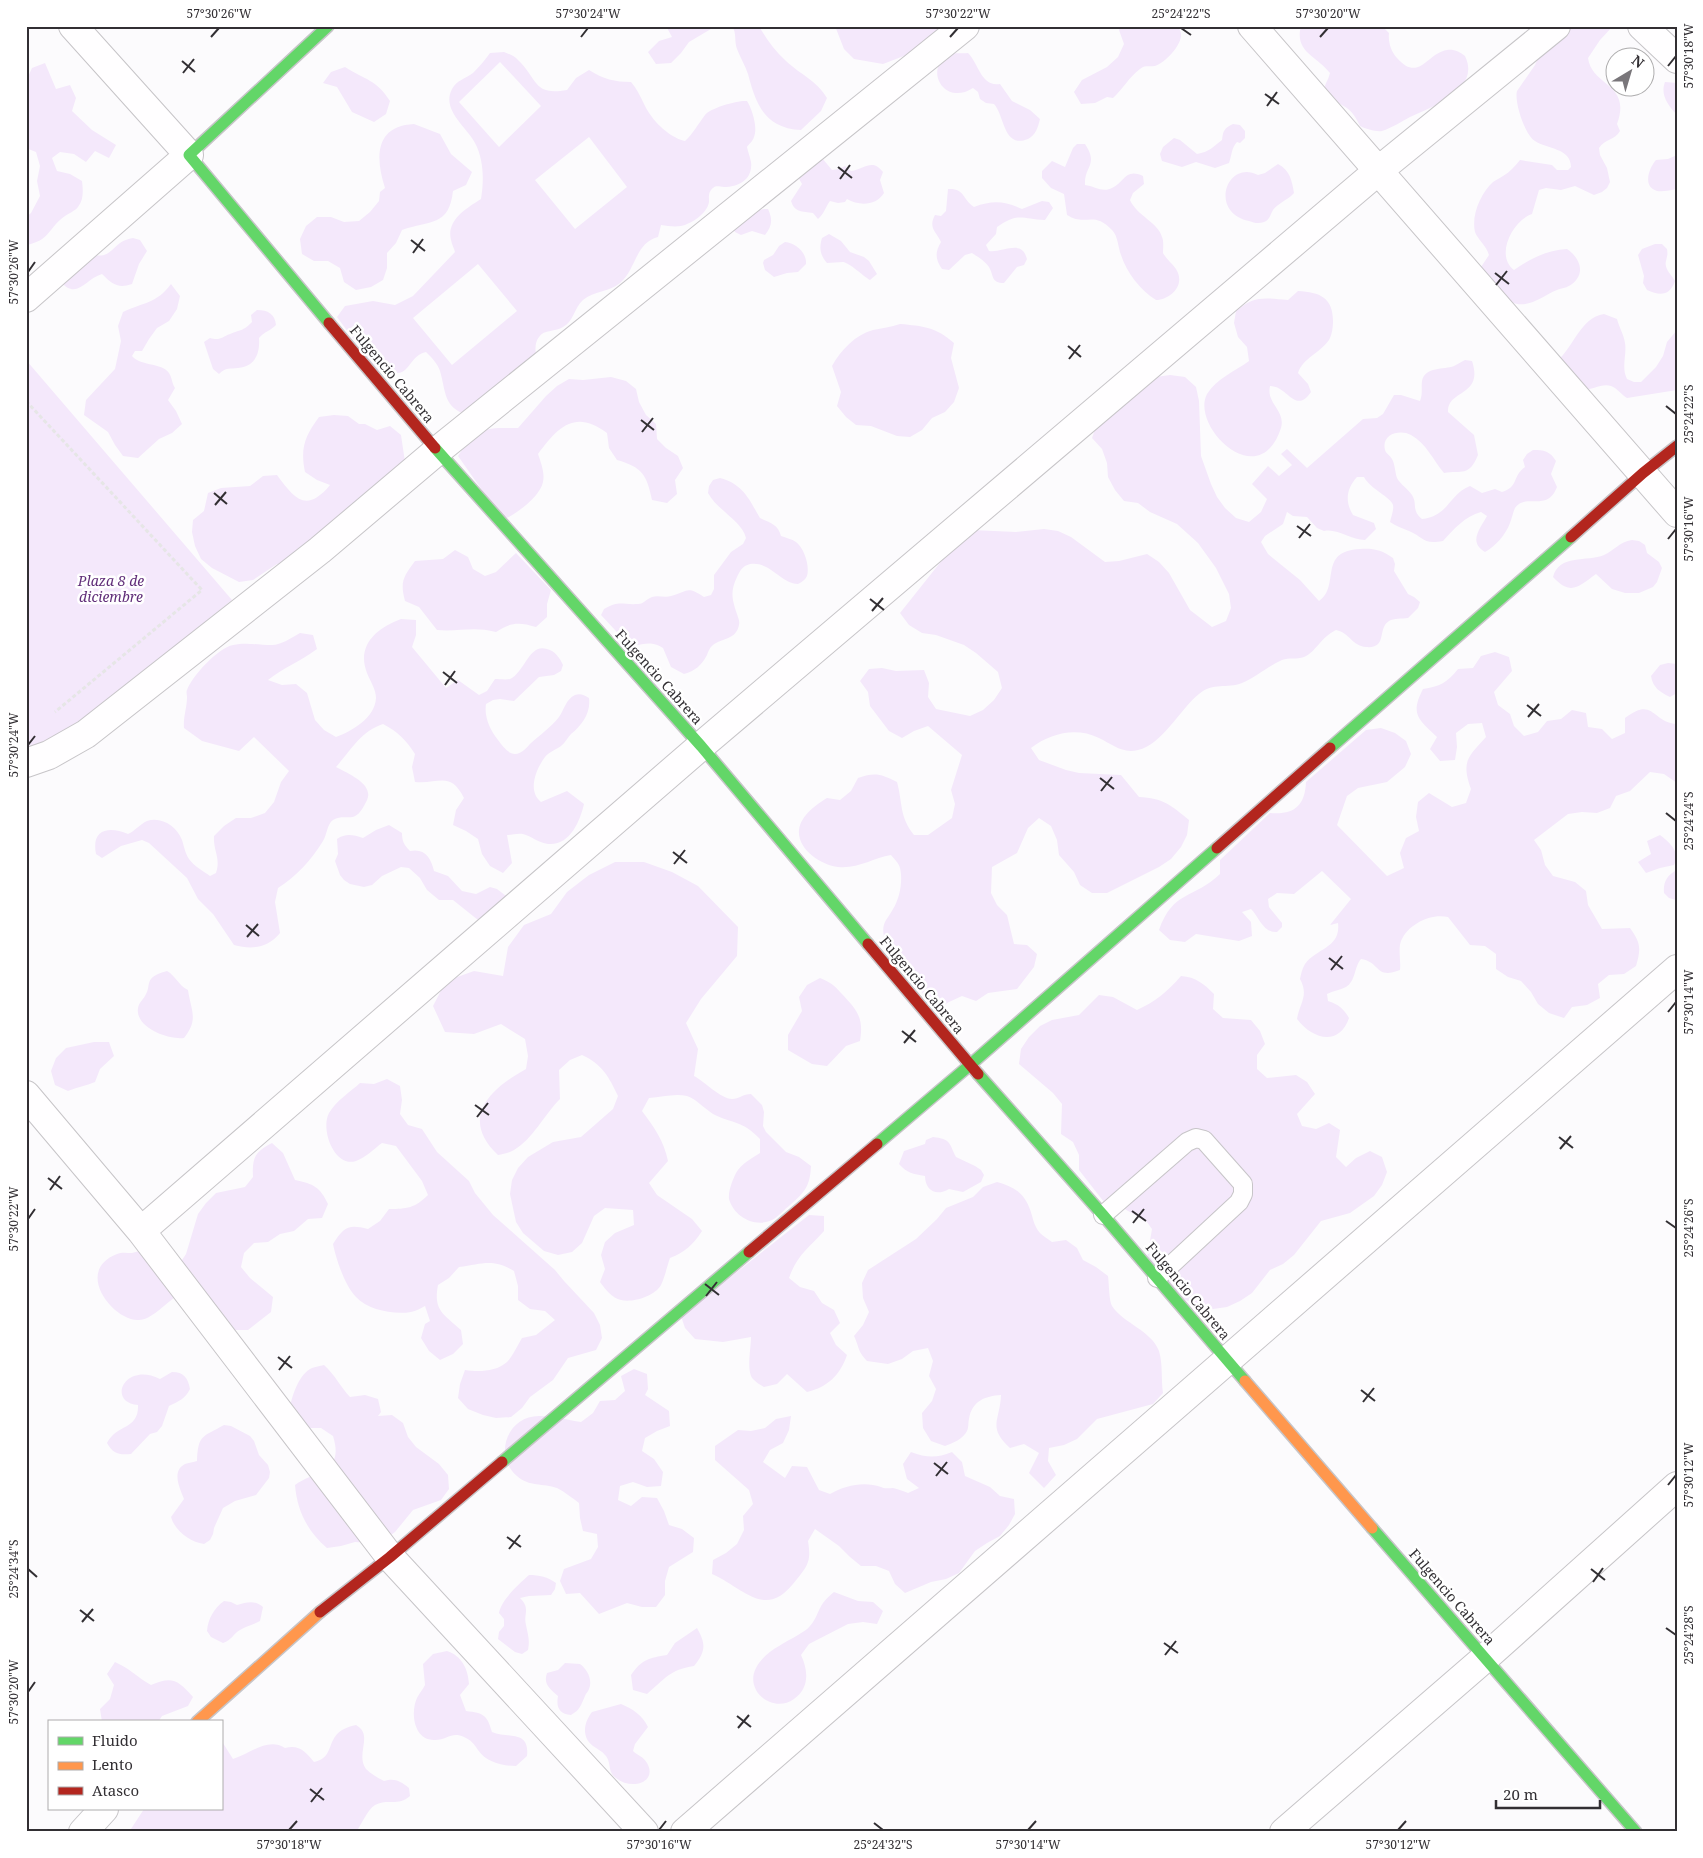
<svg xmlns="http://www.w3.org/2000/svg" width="1703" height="1858" viewBox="0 0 1703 1858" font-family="'Noto Serif',serif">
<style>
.green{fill:#f4e8fb;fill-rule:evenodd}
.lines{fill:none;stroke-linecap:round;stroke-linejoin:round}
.lane-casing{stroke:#c7c5c8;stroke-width:20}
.street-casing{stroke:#c7c5c8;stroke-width:30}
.fast-casing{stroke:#c7c5c8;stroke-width:14}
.slow-casing{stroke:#c7c5c8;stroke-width:14}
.jam-casing{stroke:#c7c5c8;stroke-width:14}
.path{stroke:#e6e6e6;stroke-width:3;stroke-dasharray:4 2.5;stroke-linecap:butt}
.lane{stroke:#fffeff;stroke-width:18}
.street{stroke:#fffeff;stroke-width:28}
.fast{stroke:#63d668;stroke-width:11}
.slow{stroke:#ff974d;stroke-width:11}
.jam{stroke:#b3261e;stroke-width:11}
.ticks{fill:none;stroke:#322f33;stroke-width:2}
.labels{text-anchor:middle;stroke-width:5;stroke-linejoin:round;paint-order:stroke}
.street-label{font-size:14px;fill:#322f33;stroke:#fff}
.park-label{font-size:14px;font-style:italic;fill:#612e79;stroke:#fff}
.neatline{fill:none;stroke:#322f33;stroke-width:2}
.ticks-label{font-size:12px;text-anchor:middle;fill:#322f33}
</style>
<rect width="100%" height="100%" fill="#fcfbfd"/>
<!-- green -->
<path class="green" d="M666,26H716L689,42L681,53L671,63L656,64L648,52L659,41L672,37Z
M732,26H759C766,39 775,51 786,61C801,75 816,80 827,98L821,111L801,130C765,128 756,105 748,74C745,65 740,57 737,49C734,41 737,33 732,26Z
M835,26H945L909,54L883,64L854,59L844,49Z
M1121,26H1178C1179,29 1181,31 1181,34C1182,45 1165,63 1155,66C1149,67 1144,65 1140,69C1129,77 1123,89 1113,98L1107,97L1095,103L1081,104L1074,92L1082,80L1107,67L1118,57L1124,44L1119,30Z
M1301,26H1382L1389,33C1388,42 1391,51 1397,58C1419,83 1427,53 1447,50C1454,49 1460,52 1465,56C1481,89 1434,106 1410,117C1402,121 1392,128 1382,131C1376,132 1366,129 1360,126C1349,102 1341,108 1323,93C1324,85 1328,81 1330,73C1317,56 1294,52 1301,26Z
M1529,26H1613L1600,40L1588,58C1592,87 1632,83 1617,124L1620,131C1615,140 1605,139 1599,148L1600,155L1607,168L1610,182L1607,188L1602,192L1594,195L1575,186L1561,190L1546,188L1539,190L1532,214C1512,221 1495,256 1514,270C1530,259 1547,250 1567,249C1580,258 1586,273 1572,284C1567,288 1562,288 1557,290C1544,295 1528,310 1511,302C1503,299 1486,280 1480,273L1481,267L1489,255C1486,245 1478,240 1475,232C1471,215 1481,193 1493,182C1496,180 1500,178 1503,176C1510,172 1515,166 1520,160L1552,165L1557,170H1568L1571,167C1571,148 1547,149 1535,141C1525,135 1514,102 1517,91L1535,65L1538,58L1537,37Z
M504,52C509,54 515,56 518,60C538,79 533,96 567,90L576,78L589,70C603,79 615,82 631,82C642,95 643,106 652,117C659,127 674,139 685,141C693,134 698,124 705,115C710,108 738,100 747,101C752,109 758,127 754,137C753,141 749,144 747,147C748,152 750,157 751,162C753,179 739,187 724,187C719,187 717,185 713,188C708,192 709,197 709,202C707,214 691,224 681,226C674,227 668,226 661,225L658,237C635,243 636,270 620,283C609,292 594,291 583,300C574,308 574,321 563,327C556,332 544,329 539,337C531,347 539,365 540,377C540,382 538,384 536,388C527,406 499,399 484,395L468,415C443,408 446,391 440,371C438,364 431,357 426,352C411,355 410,372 398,373C391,374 384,372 377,371L337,317L345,306L373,301L395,305L413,296L455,252C454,248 452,245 451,240C446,220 467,208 481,199C484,181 484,160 475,143C467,127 441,110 452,89C457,80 465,79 473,73C479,67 485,60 490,53ZM500,62L541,106L499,147L459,102ZM589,137L627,187L575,229L535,180ZM478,264L517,311L452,365L413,318Z
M968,53C979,64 981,87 1000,84L1012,101L1030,110L1040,119C1038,127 1036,135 1028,139C1003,149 1005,116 994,104L986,103L980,99L978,92L973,88C944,107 923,68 949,55C954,52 962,54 968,53Z
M45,63L56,89L70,85L76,98L72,111L92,130L116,145L109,158L95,151L86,162L74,154L60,152L52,158L57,171L70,174L82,181C83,190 84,199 78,207C75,211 69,213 65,216C48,228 50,241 26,245V217L31,213L40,196L37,181L40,166L36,152L26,148V81L32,68Z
M345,67C365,80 376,79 390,101L386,114L374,122L352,112L337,87L323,83L331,72Z
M1665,82L1677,83V115C1668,105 1660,95 1665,82Z
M414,124L440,134L451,154L472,172L466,185L453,191C449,227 430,220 402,230L396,243L387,253V268L383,280L371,287L356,290L344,282L340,268L328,261H314L302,254L300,239L306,226L317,217H331L344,222L359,221L370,212L379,201L380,192L385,188C375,157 375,126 414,124Z
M1233,124L1240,125L1245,131V138L1240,143L1237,142C1231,149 1232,155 1229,163L1215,168L1196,162L1182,167L1162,161L1160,154L1163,147L1174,138L1180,140L1197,154C1209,152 1213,147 1222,140C1223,131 1224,128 1233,124Z
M1077,144H1085C1099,165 1084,166 1085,185C1094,186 1103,193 1112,188C1125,182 1125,168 1143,176L1144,184L1133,193L1130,200C1137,216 1158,222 1162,237C1164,241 1163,248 1163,253C1166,259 1172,263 1176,269C1186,285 1171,299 1156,300C1140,290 1127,273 1121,255C1118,247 1118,236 1112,230C1093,210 1086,227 1067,215L1064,194L1051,188L1042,178V171L1052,161L1065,167L1073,148Z
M1677,155V189C1671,190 1663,192 1657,191C1642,187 1649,168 1656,160L1668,159Z
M822,158L832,170L839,169L845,166L851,171C865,169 872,158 883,172L880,180L884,193C876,206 859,206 847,199L845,202L838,203L830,201C825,208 824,214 818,219L813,213C802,211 795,213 791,201L802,184L798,177Z
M1278,164C1290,170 1292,181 1294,193C1288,200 1278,203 1273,210C1270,215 1270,220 1264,222C1259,224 1254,223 1249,221C1208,212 1227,159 1258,175L1265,173Z
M948,189C965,188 962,199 974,207C993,200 1004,201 1022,209L1042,201L1049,202L1053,208L1045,220C1021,219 1019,212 997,227L996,234L986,245L989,251C999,253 1016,243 1023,251C1025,253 1026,256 1027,259L1024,265L1017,267L1004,283C991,283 994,276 989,267C985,261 978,257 972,253L965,255L949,270L942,269C935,259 935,252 941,242C936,231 928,228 935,215L941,216L946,211Z
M768,209C773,220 772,226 765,235L752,231L741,235L735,232L733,229C743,221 754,208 768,209Z
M829,234L841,241L850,252L864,257L869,261L877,274L870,280C863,276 850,263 843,262C838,262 832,263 827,263C820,255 819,248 822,238Z
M133,238L140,240L147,251L139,264L132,284C118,289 112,284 102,274C85,279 77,301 60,281L83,252C116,264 108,242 133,238Z
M785,242C796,243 807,253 806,264L798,272L787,273L774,277L765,270L763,263L764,260L773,255L779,246Z
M1655,244H1662L1667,249C1668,255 1667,256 1666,261C1664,269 1671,274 1675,281C1670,296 1660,296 1647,290L1643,283L1644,276L1638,255L1642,249Z
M171,284L180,296L177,309L169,321L157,328L149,339L142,351H135L132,356C142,367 161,362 169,373C172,377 172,384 175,388L168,400L176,411L182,424L172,433L159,439L138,458L123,456L115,445L108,432L84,415L86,400L115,369L121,341L118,326L123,312C144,302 156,304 171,284Z
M1298,291C1320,292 1333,298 1333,321C1333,327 1332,335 1329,340C1320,353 1303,358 1298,373L1308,384L1311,392C1295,415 1288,386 1270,386C1266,404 1286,410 1281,428C1259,495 1190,426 1207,394C1217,378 1234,372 1249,361L1247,347L1238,337L1234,323L1236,311C1254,295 1265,298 1288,300Z
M257,310C268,310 275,314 276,325C270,331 264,332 259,338C260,353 256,366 238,368C230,369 226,367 219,374L213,369L204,342L210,338C220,341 222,337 230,334C241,329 242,332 252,322L251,315Z
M1604,314L1617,319C1619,327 1624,335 1625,343C1627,355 1621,367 1627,379L1634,382H1641L1656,367L1663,356L1667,342L1677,330V390L1627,398C1622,395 1617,388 1611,386C1602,383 1592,390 1583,390L1557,361C1574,347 1580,318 1604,314Z
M900,324C923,326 936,327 954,343L951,358L959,388L954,402L945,412L932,418L922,430L910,437L897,436L871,426L856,425L846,417L837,406L841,392L832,366C841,350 855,335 873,330C882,328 891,327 900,324Z
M26,360L232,600L26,768Z
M1465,360L1472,361C1484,397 1447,389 1448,412L1474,435L1478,455C1469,477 1462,470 1444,473C1433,460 1426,443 1411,435C1400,429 1381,434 1385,450C1386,454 1390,455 1392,459C1395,464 1395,472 1397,478C1400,484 1408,489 1412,495C1418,505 1411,510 1422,519C1449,516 1449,494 1470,486L1482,493L1495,489L1502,492C1519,487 1512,476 1525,467L1523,460L1527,454L1533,450C1544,450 1550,451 1556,461L1551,474L1557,487C1547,513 1526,492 1515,508C1513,512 1512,518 1510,523C1506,534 1496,546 1485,552C1468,542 1480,529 1487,516L1481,512C1465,516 1453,530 1443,541C1422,545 1424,537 1409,531C1402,528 1396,526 1390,522C1391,517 1394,510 1393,505C1391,497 1370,489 1364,477H1357C1346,489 1345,502 1353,515L1374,523L1376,529L1365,540C1351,540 1337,528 1324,531L1317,528L1307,517L1293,516L1287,512L1283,524L1265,536L1261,542L1268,554L1300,580L1319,601C1341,586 1317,551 1360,549C1373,548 1382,550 1393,558L1395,564L1394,571L1408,594L1414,597L1420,602L1418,608L1408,618C1402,619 1394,618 1389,621C1377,628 1388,649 1366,647C1352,646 1350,633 1336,630C1321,637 1316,652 1304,657C1297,660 1289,657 1282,660C1268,666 1256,677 1242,683C1227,689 1213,682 1199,694C1180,709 1162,745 1138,750C1122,754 1112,744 1099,738C1076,727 1051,733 1031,748L1039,760L1066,770L1079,773L1121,775L1139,797C1163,798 1171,805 1189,820L1187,835L1181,847L1171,859L1159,867L1107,893H1092L1080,885L1074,872L1059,855L1057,840L1051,826L1039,818L1028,828L1017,853L992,867L991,893L997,905L1007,915L1014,944L1027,945L1037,954L1034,967L1017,989L988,993L976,1001L962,996L949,1002L936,1010C925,995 888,953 884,937C881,923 887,920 893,909C900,898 903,880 900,868C899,863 894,859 891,855C873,858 858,869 838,867C821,865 797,849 799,830C801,815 816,805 827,798L840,800L851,791L858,778C875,772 881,774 897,782C903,804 899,816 914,835H928L952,818L955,804L951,790L962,755L928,726L914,731L902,738L889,731L870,706L868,692L860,681L869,669L882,668L896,671L924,670L929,683L928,697L936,709L970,716L983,710L994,700L1002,688L998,672L976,653L964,645L936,635L922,633L909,625L900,613L943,559L949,547L972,530L1016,532L1044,529L1058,531L1071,537L1105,562L1119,561L1147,554L1159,562L1169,573L1190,610L1212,627L1226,621L1231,608L1229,594L1216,568L1198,543L1177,524L1150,512L1138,503L1124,501L1115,490L1108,477L1107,463L1102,449L1092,438L1097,424L1156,377L1170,375L1185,377L1196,387L1199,401L1201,456L1211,484L1217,497L1225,508L1236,518L1249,522L1261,512L1267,499L1252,484L1268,466L1279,476L1292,465L1281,454L1287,449L1307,468L1363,419L1377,418L1383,414L1394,395H1401L1420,401C1423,393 1421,388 1422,381C1425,366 1444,370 1454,366C1458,364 1461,362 1465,360Z
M611,377L626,381L636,389L639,402L646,415L656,424L657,439L666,448L678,456L683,468L675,480L677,494L667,503L652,500C647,475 642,467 617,460L609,448L607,433C575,409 558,427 538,454C541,463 545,473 543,482C540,497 516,514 503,520L458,456C478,426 484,428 518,428L546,396L557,386L569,379L583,380Z
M334,415L348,416L359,424H365L377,430L390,426L401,435L405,462L354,509L340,514L330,523L291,563L277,564L253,580L239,582L212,568L201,559L195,546L192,532L193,520L204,511L208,493L221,488L250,486L263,476L277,475C294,498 306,514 330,485L317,480L305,472C300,448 305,436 319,417Z
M720,478C743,484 749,499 760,518C770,523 778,524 781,536C786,538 792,539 796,542C804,548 810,566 807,576C805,580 802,582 798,584C780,583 770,561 750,564C742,566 740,571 737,577C730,592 732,599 737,614C738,618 740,621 739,625C736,640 722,638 713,645C710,647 708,652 707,655C702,665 695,671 684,674L671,667L663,648C648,639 643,647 629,645L601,615L604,609C620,600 621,605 638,604C644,604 646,599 652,597C658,595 665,598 671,596C688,592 686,585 704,597L711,595L714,589V575L731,552L743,544L746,538C742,521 717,510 708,493L709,486L713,480Z
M1632,540L1639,541L1645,545L1647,553L1659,562L1662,568L1657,582L1653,587L1639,593H1625L1612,589L1596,574C1578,587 1571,596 1553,577C1559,554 1587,562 1604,555C1615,550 1619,542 1632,540Z
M455,550L468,557L473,569L485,576L496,572L516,553L551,590L547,604V617L536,627C519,622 511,622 496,632C473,626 459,632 437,630L419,607L405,601C400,582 403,577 415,561L443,559Z
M401,619L416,620V635L412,647L446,688L458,680L479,695L487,691L495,679C499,679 506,680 510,679C525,672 529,643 547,649C555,651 560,658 563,665L561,671L554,675L539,677L514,701L500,699L493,700L486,704C484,717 490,730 498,740C502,745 508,754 515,754C522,754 527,747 531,743C540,735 551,727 559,717C564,710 566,699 575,695C580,693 584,695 589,698C591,713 582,725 571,734C567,738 565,743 561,746C555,750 549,752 545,757C536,769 527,791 541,802L567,791L584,804C580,821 570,846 548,844C539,843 531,836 523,834C518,833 512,835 507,835L512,863L503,873L490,866L482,854L478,839L466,831L453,825L456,810L464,798C450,771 440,784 415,782L412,767L415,754C406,740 398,732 383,724C360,732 352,749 336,767C345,772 367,781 368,793C369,796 367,801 365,804C354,826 347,812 333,820C327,824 327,835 323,841C312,859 296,877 278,888L275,902L280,933C268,948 252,950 234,945L213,914L198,899L187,878L149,843L142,840L121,846L102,858L96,854C91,829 109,826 128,834C135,831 140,824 147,821C162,816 177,827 182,840C184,846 185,853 189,859C194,866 203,871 210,876L216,873C221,858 213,851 214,836L224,826L236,818H251L265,813L274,802L281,782L289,771L254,737L239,751L202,741L184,728C183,717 187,708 187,697C187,695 186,692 187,690C192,676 218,648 233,645C246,642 258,645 272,645C281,645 291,638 300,633L313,635L317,649C301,661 283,668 268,680L282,685L296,684L307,693L315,720L324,730L336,737C352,731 375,718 376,698C376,689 370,681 367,673C356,645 377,628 401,619Z
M1495,652L1509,657L1512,671L1494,692L1498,705L1510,714L1514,726L1524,736L1538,732L1547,721L1561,719L1572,710L1586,713L1588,727L1602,729L1612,739L1625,733V718C1654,696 1651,722 1677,724V783L1664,774L1650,772L1630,791L1616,796L1610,808L1597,813L1582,812L1568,814L1534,840L1541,850L1545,865L1553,876L1575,882L1586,891L1588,905L1602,929L1630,928C1641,943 1641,949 1636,966L1624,974L1609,975L1598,984L1600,998L1587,1005L1572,1007L1564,1018L1549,1013L1538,1004L1531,992L1521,981L1508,977L1496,969V954L1485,946L1470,945L1448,917C1431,913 1408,924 1401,941C1398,949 1401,961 1400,970C1375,980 1381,962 1361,959C1354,967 1356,981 1346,987C1340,990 1333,991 1327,994L1328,1001C1338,1004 1344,1009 1349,1018C1339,1047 1312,1039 1297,1019C1300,1002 1309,996 1300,979C1301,974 1302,969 1305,964C1317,948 1341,948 1338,923L1330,925L1351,899L1322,871L1294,894L1277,893L1268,899L1269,907L1282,923V927L1277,932C1263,933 1259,917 1251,909L1242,912L1251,922L1252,936L1239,941L1196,934L1185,942L1170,940L1159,930C1173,890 1194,899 1220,874V860L1270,813C1294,815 1305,806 1306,782L1366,730L1381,728L1395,733L1406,741L1411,754L1405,767L1387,782L1358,788L1347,796L1337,825L1387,876L1404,868L1400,853L1406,838L1419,831L1416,817L1418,802L1429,793L1452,807L1466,803L1471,789C1461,761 1468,757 1486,737L1482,723L1468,724L1456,733L1457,747L1455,760L1440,761L1430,749L1437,737C1418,719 1410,714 1423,689C1439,687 1448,682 1458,669L1473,668L1481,656Z
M1668,663L1677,664V693L1670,697C1660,692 1653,688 1651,676L1660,665Z
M389,825L402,833C402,841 404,845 410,851C425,848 431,858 434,871L448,876L462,891L476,894L490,887L497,889L514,902L483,924L453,900H439L427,890L420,878L409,868L401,867L382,876L372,885L364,887L350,884L344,880L340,875L335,861L338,854L337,839C346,833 353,835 363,838L376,830Z
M1660,835C1670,843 1681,852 1674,865L1660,868L1646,873L1638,862L1651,854L1647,841Z
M615,862H644L672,872L698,886L738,927L737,956L701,999L686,1023L698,1049L694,1076C704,1081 721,1099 732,1099C739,1099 743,1094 751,1094L762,1105L764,1112L763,1126L766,1132L786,1152L799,1157L811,1166C810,1186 805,1192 790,1205C785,1209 778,1217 772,1220C755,1228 734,1217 729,1199C728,1191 733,1179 736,1173C741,1164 752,1158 760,1153V1139C742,1120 733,1124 713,1114C705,1109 695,1098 687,1096C675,1093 662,1097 649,1098L642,1111C654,1127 664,1141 668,1161L649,1183L657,1195L692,1219L702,1231C693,1245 685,1252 670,1258C667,1266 665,1277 661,1285C655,1296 633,1303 621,1300C612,1298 606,1290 600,1282L605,1269L601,1255L605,1242L615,1233L634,1225L633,1210L605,1208L594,1216L582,1243L572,1252L558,1255L544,1251L523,1233L516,1222L510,1194L512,1180L518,1168L528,1157L553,1142L581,1137L613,1109L618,1096C609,1077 602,1064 582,1055L570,1060L559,1070L560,1099C544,1115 533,1139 514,1150C509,1153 503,1154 498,1155C459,1118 490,1089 526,1069L528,1056L525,1039L501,1024L474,1034L445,1032L433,1006L446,981L474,971L503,976L508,947L524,925L551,914L567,892L589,875Z
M1677,870V900H1676L1669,898L1664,893C1663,882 1667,875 1677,870Z
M167,971C176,976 178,985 188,990C191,1011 199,1019 184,1038C169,1040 135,1028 138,1008C139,1002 144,999 146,994C148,991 148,987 149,983C151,975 161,973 167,971Z
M1181,976C1196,977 1204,984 1214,994L1213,1009L1223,1018L1251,1020L1260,1031L1265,1044L1257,1055V1069L1267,1078L1296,1075L1307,1082L1315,1094L1297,1114L1302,1126L1316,1129L1329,1123L1340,1130L1336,1157L1346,1167L1356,1158L1370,1151L1382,1157L1387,1172L1382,1185L1374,1196L1350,1213L1321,1221L1294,1255L1283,1264L1270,1270L1252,1293L1240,1301L1227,1307L1213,1309L1185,1300L1147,1258L1152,1229C1142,1214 1143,1220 1130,1212C1117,1205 1121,1203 1104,1202L1079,1170V1155L1073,1142L1061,1134L1062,1104L1053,1093L1019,1064L1021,1049L1029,1037L1040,1026L1052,1020L1079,1015L1099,995L1113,997L1137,1010C1155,1002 1168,991 1181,976Z
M820,978C830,982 834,985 841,993C857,1010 864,1017 860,1041L846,1046L827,1066L812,1064L788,1050V1035L802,1011L799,997L807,985Z
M94,1042H109L114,1056L100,1069L95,1082C86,1086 77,1087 68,1091L55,1085L51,1071L56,1058L66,1048Z
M387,1079L400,1086L402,1100L400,1114L408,1125L422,1129L437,1152L469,1181L475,1193L493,1215L555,1270L564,1281L594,1313L600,1325L602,1338L596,1350L568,1358L553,1380L530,1397L522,1408L511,1417L496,1418L483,1415L468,1409L458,1398L460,1384L465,1370C478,1372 496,1372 507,1362C513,1356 517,1346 522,1338L536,1335L555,1320L545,1311L530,1309L518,1300V1286L514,1271C493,1258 482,1264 459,1267L449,1278L438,1285C433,1311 444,1314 461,1330L463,1344L453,1354L440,1360L429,1351L421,1338L425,1324L430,1321L425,1306C421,1308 416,1311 411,1312C394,1315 368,1310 356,1297C345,1286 336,1259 333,1244C344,1227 348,1224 368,1229L380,1221L389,1209C407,1209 415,1208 428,1195L422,1181L396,1146L382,1143C374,1149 365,1158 356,1161C335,1168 320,1130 329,1113C336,1101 350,1092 360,1083L374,1084Z
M933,1137C951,1139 949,1143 956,1157L975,1166L981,1170L984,1175L981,1182L963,1192L949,1189C936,1197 925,1190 925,1176C913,1174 907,1173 899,1164L904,1151L925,1144L926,1140Z
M272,1143L283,1153L295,1180C314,1184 320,1187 328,1204L322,1218L308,1219L294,1231L280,1234L268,1242L254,1243L244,1253L241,1267L250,1278L273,1297L271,1312L248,1330H233L188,1300L174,1298C165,1304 151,1320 139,1320C114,1322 73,1271 117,1254C121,1252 127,1253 132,1253C137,1252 143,1249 147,1249C155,1251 170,1262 178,1266L186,1254L198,1214L206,1203L216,1193L245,1187L253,1177C252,1157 255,1152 272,1143Z
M997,1182C1012,1186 1023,1192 1029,1207C1033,1216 1033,1225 1040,1233C1043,1236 1048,1239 1052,1242L1066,1240L1077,1248L1083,1260L1096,1267L1108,1276C1109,1283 1109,1301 1112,1306C1124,1324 1151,1330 1159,1351C1163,1364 1161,1380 1163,1393L1153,1404L1097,1419L1077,1439L1064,1445L1049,1448L1048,1461L1056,1475L1044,1488L1029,1473L1039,1453L1024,1444L1010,1448C987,1427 1000,1421 1001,1395C985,1396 972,1401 969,1419C968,1422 969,1427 967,1431C963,1439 953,1443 945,1446L931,1441L923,1428L922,1413L932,1401L936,1389L929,1376L933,1361L928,1348L913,1351L902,1359L888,1364L867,1361C857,1350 860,1349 854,1336L863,1325L869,1312L863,1298L862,1283L868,1270L916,1239L937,1219L946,1208L973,1197L983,1187Z
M809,1215L824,1216V1231C808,1249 797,1255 789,1278L800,1287L814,1291L822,1303L834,1310L840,1323L830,1333L836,1345L847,1355C840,1375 828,1387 807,1392L787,1374L777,1384L764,1387C760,1385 756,1382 753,1379C746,1371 751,1349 751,1337L723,1342L695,1339L685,1328L681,1316Z
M324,1365C335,1375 340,1386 350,1397L365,1395L378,1399L381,1412L378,1416L392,1415L403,1423L408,1437L416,1447L439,1464L448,1475L449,1489L441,1500L413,1510L395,1532L384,1540L369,1543L355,1542L341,1546L327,1548C307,1531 297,1510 295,1485C319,1469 344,1472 333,1436L321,1428H306L290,1406C293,1394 299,1374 312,1368C315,1367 320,1366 324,1365Z
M634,1369L647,1374L648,1389L645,1395L669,1411L670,1426L657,1431L645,1438L642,1451L654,1459L663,1472L661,1486L647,1487L633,1482L620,1486L618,1500L631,1506L642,1497L657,1498L664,1511L669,1525L682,1529L694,1538L693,1552L669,1567L665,1581V1595L656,1607H642L627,1603L599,1614L580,1593L566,1594L560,1581L564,1569L591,1559L598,1547L597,1534L583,1531L580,1518L579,1503C572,1498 565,1492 557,1488C543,1483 529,1487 517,1476C493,1456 507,1416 539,1416C553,1416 568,1420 581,1422L593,1413L600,1401L615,1400L625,1391L621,1376Z
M172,1372C184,1372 188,1378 190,1389C185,1399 179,1401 169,1406L162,1426L157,1432L150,1434L131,1454C119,1455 113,1454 107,1443C117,1424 139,1430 138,1405C106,1402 125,1361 160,1379Z
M791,1416L789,1430L783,1443L770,1450L763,1462L785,1478L792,1466L807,1467L819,1490L830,1494C845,1485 865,1481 881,1487C884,1489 889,1488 893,1488C898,1489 903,1491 908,1493L919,1488L907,1479L903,1464L911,1452C927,1458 937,1458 952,1452L962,1462L965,1476L990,1487L1000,1496L1014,1499L1015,1514L1009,1525L1000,1536L987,1543L975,1551L959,1573L946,1579L931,1582L905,1593L895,1584L889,1571L876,1566H861L850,1557L839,1546L815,1529L808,1541C811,1560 809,1564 797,1579C766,1621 747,1590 712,1574L713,1560L726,1553L737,1544L744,1530L743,1516L753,1504L749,1490L715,1460V1446L738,1430L751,1431L765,1428L776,1419Z
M224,1425L231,1426L250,1436L254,1441L259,1455L268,1465L270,1472L269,1478L256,1495L235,1501L223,1508L214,1528L213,1534L210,1540L204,1544C190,1542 175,1531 171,1517L184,1499C180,1489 171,1471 185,1464C188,1463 194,1462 197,1461C198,1434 203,1437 224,1425Z
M529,1575C539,1575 548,1577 556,1583L555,1589L551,1595L529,1596L520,1598C531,1609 523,1614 526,1625C528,1635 530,1640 528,1650L522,1654L515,1652L498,1639L499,1632L504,1626V1619L499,1613C501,1600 519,1584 529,1575Z
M834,1592L858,1601L873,1602L883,1611L877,1624L863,1622L848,1624L809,1644L801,1655C808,1670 810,1688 794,1699C773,1714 744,1691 756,1668C764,1652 783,1644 798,1635C802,1632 807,1630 810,1626C816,1620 818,1610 823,1603C826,1599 830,1595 834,1592Z
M224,1601L231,1602L237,1605C247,1602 255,1600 263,1607L260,1621C253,1625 246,1626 240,1630C233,1634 232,1640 223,1643L211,1637L207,1631C208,1619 214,1608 224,1601Z
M697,1628C706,1644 706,1651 694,1666C669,1670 666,1678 647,1694L633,1690L631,1675C642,1659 649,1658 667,1655L675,1643Z
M447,1651C462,1656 468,1669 469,1684L460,1695L466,1711C484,1713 487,1715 492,1732C507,1739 530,1729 527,1756L516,1766C502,1766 486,1762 478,1750C474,1744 471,1740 464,1737C452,1731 447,1740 435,1740C414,1741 410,1713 417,1698C419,1694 423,1689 425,1685L423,1664L433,1654Z
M115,1662C129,1668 137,1677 151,1685C172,1676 178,1680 193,1697L188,1706L162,1716L158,1722H102L100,1709L110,1699L114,1685L107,1674Z
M565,1663L580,1664C587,1669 593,1680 589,1689C588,1692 586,1693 585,1696C581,1705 580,1710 571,1715C559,1714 556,1707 558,1696C550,1689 543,1684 547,1673L558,1670Z
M621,1704C633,1709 642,1715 648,1727L635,1744L633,1751C637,1755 644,1757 647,1763C658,1782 632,1791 616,1778C607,1772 612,1762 605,1755C602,1751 597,1749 593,1746C581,1737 584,1722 592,1712Z
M356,1725C374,1735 355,1754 366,1769C371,1774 378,1778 384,1781C395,1778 400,1781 409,1788L410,1796C398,1807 388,1798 375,1805C367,1810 362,1824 356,1832H129L144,1809H221V1740L233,1759C250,1754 267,1737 285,1748C299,1744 306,1752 314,1762C339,1757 321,1732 356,1725Z"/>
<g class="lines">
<defs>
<path id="lane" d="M1103,1215L1187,1142L1196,1138L1204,1140L1243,1184V1194L1239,1202L1157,1278"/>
<path id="street" d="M1252,26L1677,513
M1642,26L1677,59
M26,298L189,155L73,26
M26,763L49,755L86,734L320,550L437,451L965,26
M26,1095L141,1231L390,1557L644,1832
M141,1231L701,746L1378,171L1556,26
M83,1832L104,1809
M685,1832L1677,969
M1284,1832L1485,1658L1677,1486"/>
<path id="fast" d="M328,26L189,155L329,323
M435,448L701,746L868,944
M1330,748L1571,537
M978,1074L1103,1215L1245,1381
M877,1144L970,1065L1217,848
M502,1462L749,1252
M1372,1528L1636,1832"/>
<path id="slow" d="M1245,1381L1372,1528
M197,1722L320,1612"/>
<path id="jam" d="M329,323L435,448
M1571,537L1643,473L1677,446
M1217,848L1330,748
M868,944L978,1074
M749,1252L877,1144
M320,1612L390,1557L502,1462"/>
</defs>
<!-- lane casing -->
<use href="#lane" class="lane-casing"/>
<!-- street casing -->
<use href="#street" class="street-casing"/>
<!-- fast casing -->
<use href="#fast" class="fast-casing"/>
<!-- slow casing -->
<use href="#slow" class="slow-casing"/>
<!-- jam casing -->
<use href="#jam" class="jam-casing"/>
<!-- path -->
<path class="path" d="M26,401L202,590L55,712"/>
<!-- lane -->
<use href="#lane" class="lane"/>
<!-- street -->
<use href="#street" class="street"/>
<!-- fast -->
<use href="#fast" class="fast"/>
<!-- slow -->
<use href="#slow" class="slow"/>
<!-- jam -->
<use href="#jam" class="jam"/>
</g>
<!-- ticks -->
<path class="ticks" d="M1181,28L1191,35M211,37L219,28M581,37L588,28M950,37L958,28M1320,37L1328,28M182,61L195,72M1668,66L1676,56M183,73L194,59M1265,94L1279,104M1267,106L1277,92M838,167L852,178M840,179L850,165M411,240L425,251M413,253L423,239M28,272L35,262M1495,273L1509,284M1496,285L1507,271M1068,346L1081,357M1069,359L1080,345M1666,406L1676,414M641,420L654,430M642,432L653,418M214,493L227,504M215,505L226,492M1297,526L1311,536M1299,538L1310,524M1668,539L1676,529M870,599L884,610M872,611L883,598M443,672L457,683M445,685L455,671M1527,705L1541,716M1528,717L1539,704M28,745L35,736M1100,778L1114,789M1101,791L1112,777M1666,813L1676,821M673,852L687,863M674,864L685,850M246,925L259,936M247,937L258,924M1329,958L1343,969M1331,970L1342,956M1668,1012L1676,1002M902,1031L916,1042M904,1043L915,1030M475,1105L489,1115M477,1117L488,1103M1559,1137L1573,1148M1560,1149L1571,1136M48,1178L62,1189M50,1190L60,1176M1132,1211L1146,1221M28,1219L35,1209M1666,1221L1676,1228M1133,1223L1144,1209M705,1284L719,1295M706,1296L717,1282M278,1357L292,1368M279,1370L290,1356M1361,1390L1375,1401M1363,1402L1374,1388M934,1463L948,1474M936,1476L947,1462M1668,1485L1676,1475M507,1537L521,1547M509,1549L520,1535M28,1569L37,1577M1591,1569L1605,1580M1593,1582L1603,1568M80,1610L94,1621M82,1622L93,1609M1666,1628L1676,1635M1164,1643L1178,1653M1165,1655L1176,1641M28,1692L35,1682M737,1716L751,1727M738,1728L749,1715M310,1789L324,1800M311,1802L322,1788M874,1823L883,1830M289,1830L297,1821M659,1830L666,1821M1028,1830L1036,1821M1398,1830L1406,1821"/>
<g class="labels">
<!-- street labels -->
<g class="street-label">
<text transform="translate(392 374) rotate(50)" y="5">Fulgencio Cabrera</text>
<text transform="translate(659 677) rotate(48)" y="5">Fulgencio Cabrera</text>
<text transform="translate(922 985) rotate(50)" y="5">Fulgencio Cabrera</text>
<text transform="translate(1188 1291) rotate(50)" y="5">Fulgencio Cabrera</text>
<text transform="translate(1452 1597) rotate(49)" y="5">Fulgencio Cabrera</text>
</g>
<!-- park labels -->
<g class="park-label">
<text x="111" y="586">Plaza 8 de<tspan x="111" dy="16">diciembre</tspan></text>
</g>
</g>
<!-- border -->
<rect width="1703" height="1858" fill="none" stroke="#ffffff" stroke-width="55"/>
<!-- legend -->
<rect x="48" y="1720" width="175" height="90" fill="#ffffff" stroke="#adacad"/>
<rect x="58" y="1737" width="25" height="8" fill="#63d668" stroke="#adacad"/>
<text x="92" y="1746" font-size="15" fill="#322f33">Fluido</text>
<rect x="58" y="1762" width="25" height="8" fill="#ff974d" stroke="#adacad"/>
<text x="92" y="1770" font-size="15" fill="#322f33">Lento</text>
<rect x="58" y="1787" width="25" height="8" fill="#b3261e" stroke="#adacad"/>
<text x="92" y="1796" font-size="15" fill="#322f33">Atasco</text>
<!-- north arrow -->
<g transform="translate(1630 72) rotate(38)"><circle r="24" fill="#ffffff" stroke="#adacad"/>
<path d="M0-4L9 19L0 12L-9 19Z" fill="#79767a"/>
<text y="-8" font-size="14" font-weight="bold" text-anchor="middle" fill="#322f33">N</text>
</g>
<!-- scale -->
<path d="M1496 1800v8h104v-8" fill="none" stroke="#322f33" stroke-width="2.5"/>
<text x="1503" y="1800" font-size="15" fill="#322f33" stroke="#ffffff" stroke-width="4" paint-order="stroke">20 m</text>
<rect x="28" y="28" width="1648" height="1802" class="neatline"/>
<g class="ticks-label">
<text x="219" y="18">57°30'26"W</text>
<text x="588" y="18">57°30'24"W</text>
<text x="958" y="18">57°30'22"W</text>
<text x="1181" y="18">25°24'22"S</text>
<text x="1328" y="18">57°30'20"W</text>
<text transform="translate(1689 56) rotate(-90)" y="4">57°30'18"W</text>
<text transform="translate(14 272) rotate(-90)" y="4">57°30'26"W</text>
<text transform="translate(1689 414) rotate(-90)" y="4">25°24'22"S</text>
<text transform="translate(1689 529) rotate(-90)" y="4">57°30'16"W</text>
<text transform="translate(14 745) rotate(-90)" y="4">57°30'24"W</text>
<text transform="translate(1689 821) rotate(-90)" y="4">25°24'24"S</text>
<text transform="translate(1689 1002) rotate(-90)" y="4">57°30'14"W</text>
<text transform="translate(14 1219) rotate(-90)" y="4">57°30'22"W</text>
<text transform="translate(1689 1228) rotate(-90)" y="4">25°24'26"S</text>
<text transform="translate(1689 1475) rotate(-90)" y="4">57°30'12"W</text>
<text transform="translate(14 1569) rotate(-90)" y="4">25°24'34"S</text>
<text transform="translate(1689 1635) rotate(-90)" y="4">25°24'28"S</text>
<text transform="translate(14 1692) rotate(-90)" y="4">57°30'20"W</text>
<text x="289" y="1849">57°30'18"W</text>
<text x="659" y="1849">57°30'16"W</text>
<text x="883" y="1849">25°24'32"S</text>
<text x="1028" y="1849">57°30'14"W</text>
<text x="1398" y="1849">57°30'12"W</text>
</g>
</svg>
